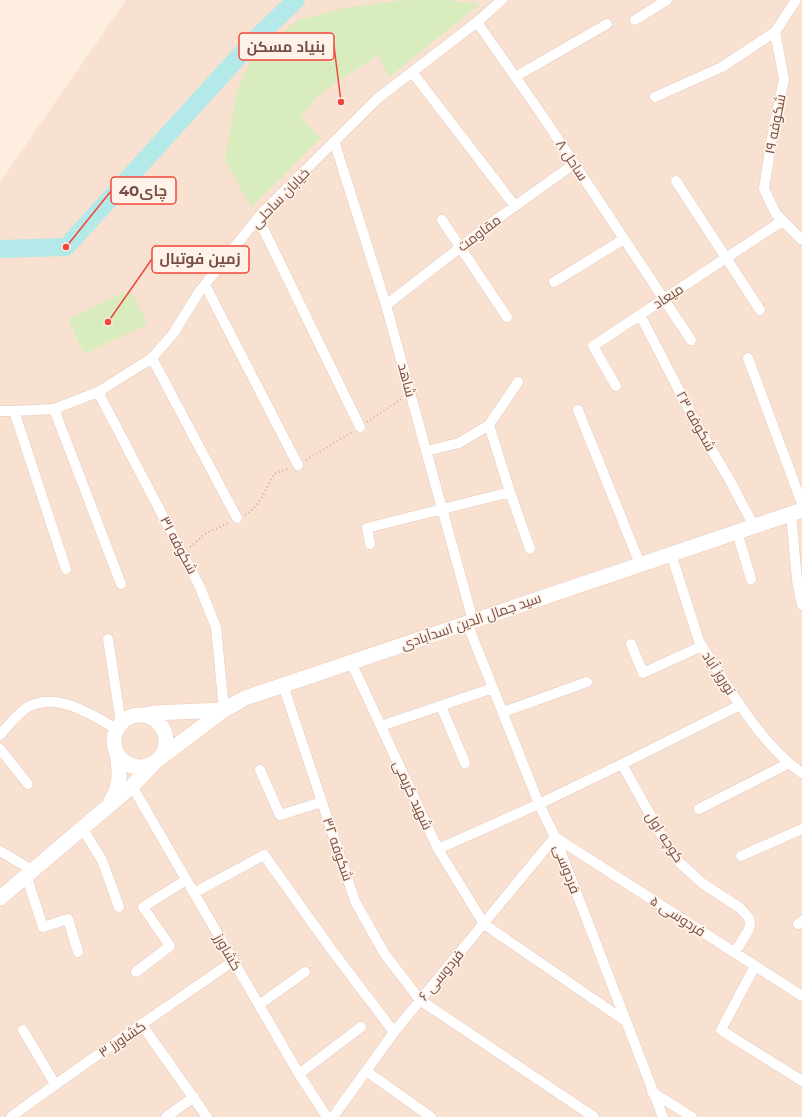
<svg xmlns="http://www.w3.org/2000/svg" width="802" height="1117" viewBox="0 0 802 1117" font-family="Montserrat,Cairo,sans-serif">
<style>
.residential{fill:#f8e1d1}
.green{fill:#d8ecbe}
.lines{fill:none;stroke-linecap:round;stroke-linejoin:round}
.river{stroke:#b3e9e8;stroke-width:18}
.street-casing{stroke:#e5cabe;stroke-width:11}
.secondary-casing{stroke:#eac9bb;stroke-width:16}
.path{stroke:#daa899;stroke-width:2;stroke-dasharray:1 3;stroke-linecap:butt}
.street{stroke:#fff;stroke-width:10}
.secondary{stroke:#fff;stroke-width:15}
.labels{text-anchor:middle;stroke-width:3.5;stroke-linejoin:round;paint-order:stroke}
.street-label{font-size:14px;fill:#774f45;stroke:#fff2e8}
.leader{fill:none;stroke:#f3463a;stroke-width:1.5}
.callout-dot{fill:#f3463a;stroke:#fff2e8;stroke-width:1.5}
.callout{fill:#fff2e8;stroke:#f3463a;stroke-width:1.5}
.callout-label{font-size:15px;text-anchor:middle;font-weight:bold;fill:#774f45}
</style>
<rect width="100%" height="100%" fill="#feeee0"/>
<!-- residential -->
<path class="residential" d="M126,0H802V1117H0V182Z"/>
<!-- green -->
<path class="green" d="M404,0H447L480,4L389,77L378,55L317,96L301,118L321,138L251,208L225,159L237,91L253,55L298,20L344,8Z
M130,290L148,324L84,354L68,319Z"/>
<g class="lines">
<!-- river -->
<path class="river" d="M0,249L66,247L252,42L296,0"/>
<defs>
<path id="street" d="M796,0L775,32L784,79L772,137L764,189L776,214L802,240
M635,20L667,0
M477,22L542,115L691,340
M412,72L515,206
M515,77L607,24
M655,97L722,67L775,32
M334,141L386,305L473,621
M676,181L760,310
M258,218L360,427
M442,220L507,317
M554,282L624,239
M205,285L298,465
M386,305L497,219L574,164
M640,315L696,423L729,479L754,526
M152,358L237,518
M748,358L802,504
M616,386L593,346L782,221
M98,392L199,585L216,627L224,710
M54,409L121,584
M578,410L640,564
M0,411H14L54,409L98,392L152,358L173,334L199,292L261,214L377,99L477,22L502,0
M14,411L66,569
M489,425L510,492L530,549
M426,451L459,443L489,425L518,382
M791,513L797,580L802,605
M737,532L751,579
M370,544L367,528L510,492
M671,554L699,641L702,646C729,688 761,745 802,773
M467,623L539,804L555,837L663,1117
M108,639L121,723
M631,644L643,673L702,646
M351,662L438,849L484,924L624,1020
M283,685L355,901L384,953L420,1000L594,1117
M441,706L465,763
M503,712L587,682
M381,726L493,688
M0,735C8,726 17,714 28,707C58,691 91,715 117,729
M0,749L28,784
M622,764L662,836L680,863L702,883L740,908L749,918L750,925L748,931L735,952
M260,770L280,815L322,802
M132,786L299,1074L327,1117
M699,809L789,763
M82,828L102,860L119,907
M438,849L539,804L622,764L740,705
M0,851L32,870
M741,856L802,829
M26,875L43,927L68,919L78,952
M194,893L264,855L331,949L394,1032
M798,924L802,921
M755,966L721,1030L802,1081
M136,972L170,946L143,907L186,880
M259,1005L305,972
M142,1025L207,1117
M23,1030L55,1084
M366,1071L431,1117
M299,1074L361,1027
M652,1092L692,1117
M11,1117C83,1063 159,1013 233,961
M166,1117L194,1097
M333,1117L394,1032L555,837L802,996"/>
<path id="secondary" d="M114 741a26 26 0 1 1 52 0a26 26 0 1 1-52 0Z
M145,715L154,713L224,710
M111,801C121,785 120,772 117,754
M0,898L132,786L155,762L224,710L245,698L802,510"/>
</defs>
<!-- street casing -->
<use href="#street" class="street-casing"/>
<!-- secondary casing -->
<use href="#secondary" class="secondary-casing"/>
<!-- path -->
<path class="path" d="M367,422L401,399
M306,460L352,432
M245,515C259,508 267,487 274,474L289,468
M190,547L205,534L230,522"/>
<!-- street -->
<use href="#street" class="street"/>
<!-- secondary -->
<use href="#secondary" class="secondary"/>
</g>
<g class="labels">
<!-- street labels -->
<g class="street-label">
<text transform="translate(775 124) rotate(-79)" y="5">شکوفه ۱۹</text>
<text transform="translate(572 160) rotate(57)" y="5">ساحل ۸</text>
<text transform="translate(280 198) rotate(-46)" y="5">خیابان ساحلی</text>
<text transform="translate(479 233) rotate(-37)" y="5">مقاومت</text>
<text transform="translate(668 296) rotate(-33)" y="5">میعاد</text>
<text transform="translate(407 380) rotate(75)" y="5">شاهد</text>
<text transform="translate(696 421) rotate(61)" y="5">شکوفه ۲۳</text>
<text transform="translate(179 545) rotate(62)" y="5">شکوفه ۳۱</text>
<text transform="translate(471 621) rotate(-19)" y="5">سید جمال الدین اسدآبادی</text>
<text transform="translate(719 673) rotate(57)" y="5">نوروز آباد</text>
<text transform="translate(413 795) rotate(65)" y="5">شهید کریمی</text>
<text transform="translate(665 837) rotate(57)" y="5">کوچه اول</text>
<text transform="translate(338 849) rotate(71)" y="5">شکوفه ۳۲</text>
<text transform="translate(567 869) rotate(69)" y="5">فردوسی</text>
<text transform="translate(678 916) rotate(33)" y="5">فردوسی ۵</text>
<text transform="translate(228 952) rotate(60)" y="5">کشاورز</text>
<text transform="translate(441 975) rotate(-50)" y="5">فردوسی ۶</text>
<text transform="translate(122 1039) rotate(-34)" y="5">کشاورز ۳</text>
</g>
</g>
<!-- callouts -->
<path class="leader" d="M341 102L334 46M66 247L111 191M108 322L152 259"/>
<g class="callout-dot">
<circle cx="341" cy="102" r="4"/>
<circle cx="66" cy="247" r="4"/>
<circle cx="108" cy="322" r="4"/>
</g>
<g class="callout">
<rect x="239" y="33" width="95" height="27" rx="4"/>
<rect x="111" y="177" width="65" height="27" rx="4"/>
<rect x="152" y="246" width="97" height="27" rx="4"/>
</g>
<g class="callout-label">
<text x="286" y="52">بنیاد مسکن</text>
<text x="143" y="196">40چای</text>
<text x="200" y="264">زمین فوتبال</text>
</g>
</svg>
